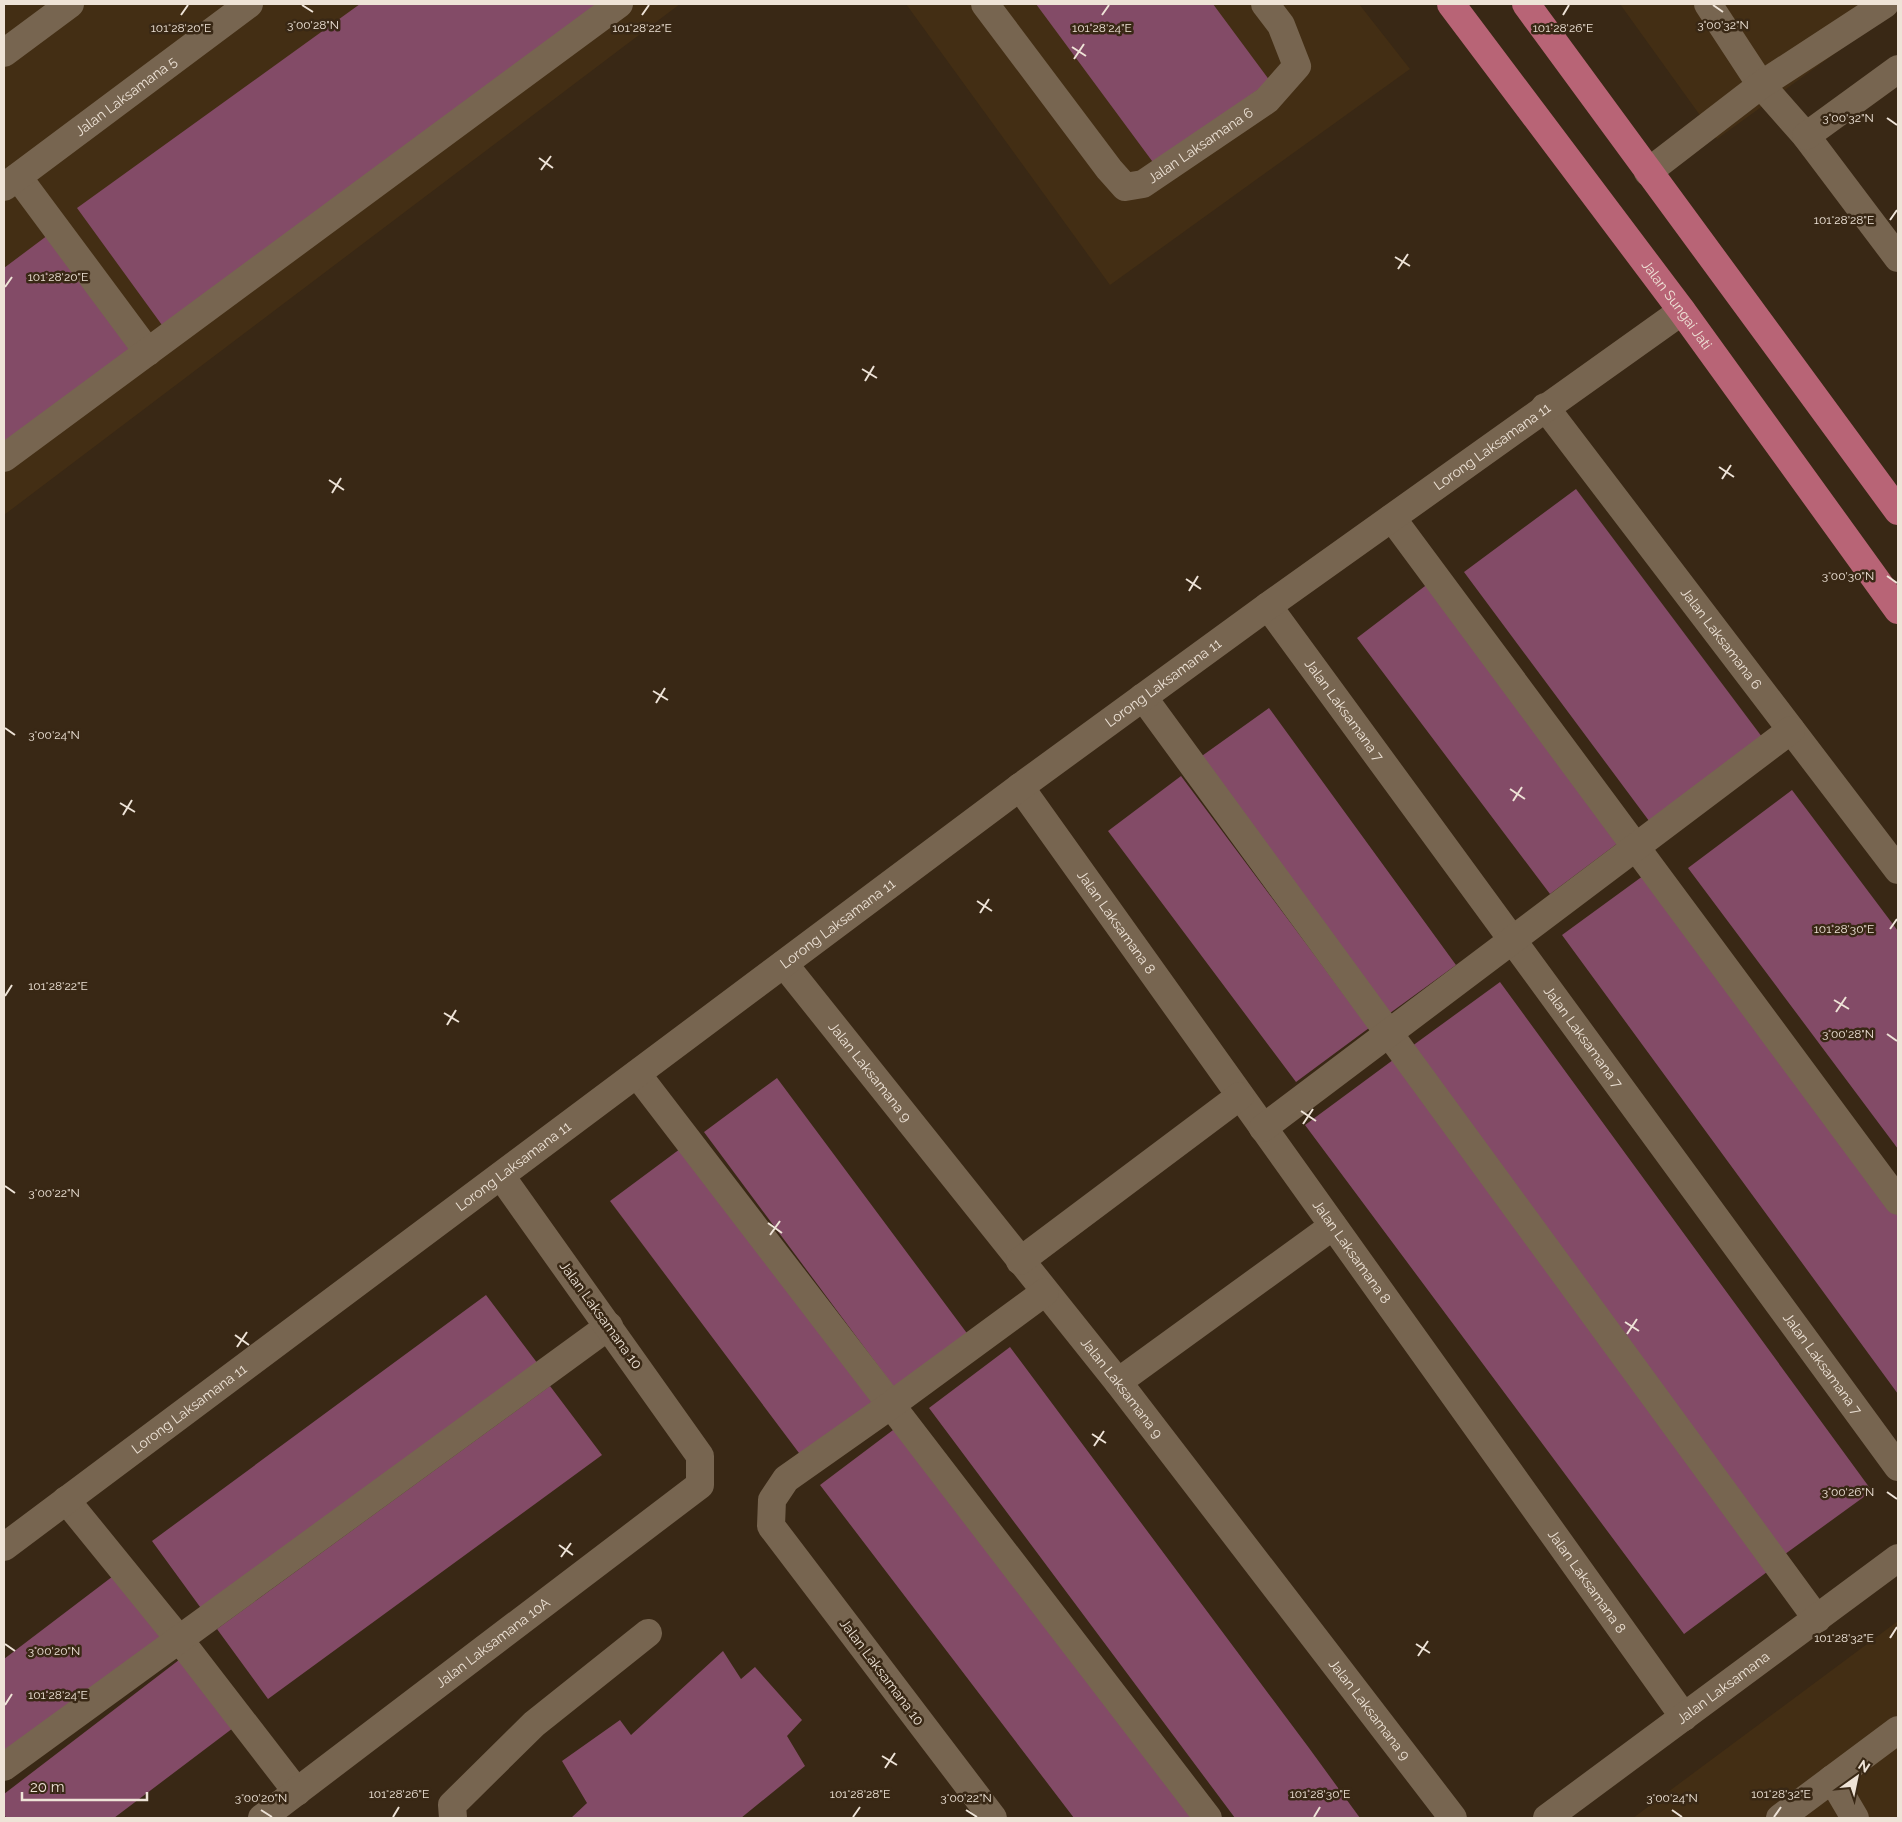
<svg xmlns="http://www.w3.org/2000/svg" width="1902" height="1822" viewBox="0 0 1902 1822" font-family="Raleway,sans-serif">
<style>
.built{fill:#432e14}
.building{fill:#834b67}
.lines{fill:none;stroke-linecap:round;stroke-linejoin:round}
.minor{stroke:#776550;stroke-width:28}
.major{stroke:#b86476;stroke-width:28}
.ticks{fill:none;stroke:#eee3d7;stroke-width:2}
.labels{text-anchor:middle;stroke-width:5;stroke-linejoin:round;paint-order:stroke}
.street-label{font-size:14px;fill:#eee3d7;stroke:#392815}
.ticks-label{font-size:12px;text-anchor:middle;fill:#eee3d7;stroke:#392815;stroke-width:5;stroke-linejoin:round;paint-order:stroke}
</style>
<rect width="100%" height="100%" fill="#392815"/>
<!-- built -->
<path class="built" d="M4,4H680L4,515Z
M906,4H1359L1410,69L1110,285Z
M1620,4H1898V8L1717,139Z
M1898,1621V1818H1633Z"/>
<!-- building -->
<path class="building" d="M360,4H620L167,332L77,208Z
M1036,4H1213L1270,81L1155,165Z
M48,235L139,358L4,457V268Z
M1576,489L1774,753L1661,837L1464,572Z
M1429,583L1622,840L1550,894L1357,638Z
M1269,708L1456,965L1386,1016L1199,758Z
M1181,776L1369,1028L1296,1082L1108,831Z
M1792,790L1898,931V1149L1688,868Z
M1647,873L1898,1216V1394L1562,935Z
M1500,982L1872,1491L1781,1557L1408,1049Z
M1393,1060L1771,1569L1684,1634L1305,1125Z
M777,1078L969,1336L896,1390L704,1132Z
M684,1146L876,1403L802,1457L610,1201Z
M486,1295L538,1364L203,1611L152,1541Z
M1010,1347L1309,1748L1360,1818H1235L929,1408Z
M550,1386L602,1455L268,1699L217,1629Z
M909,1418L1214,1818H1074L1029,1759L820,1485Z
M125,1567L176,1633L4,1765V1659Z
M192,1650L245,1719L114,1818H7L4,1815V1794Z
M723,1651L741,1679L755,1667L802,1720L787,1736L805,1766L741,1818H571L587,1803L562,1761L620,1720L631,1735Z"/>
<g class="lines">
<!-- minor -->
<g class="minor">
<path id="s1" d="M985,4L1109,169L1125,187L1143,184L1267,100L1297,66L1281,25L1265,4"/>
<path d="M1708,4L1761,85L1806,136L1898,258"/>
<path d="M4,53L70,4"/>
<path d="M1806,136L1898,69"/>
<path d="M1648,172L1761,85L1885,4"/>
<path d="M18,177L148,352"/>
<path id="s2" d="M4,187L249,4"/>
<path id="s3" d="M1545,407L1898,870"/>
<path d="M4,458L619,4"/>
<path d="M1392,518L1898,1201"/>
<path id="s4" d="M1268,606L1898,1467"/>
<path d="M1143,697L1817,1619"/>
<path id="s5" d="M1020,787L1684,1717"/>
<path id="s6" d="M784,964L1118,1382L1453,1818"/>
<path d="M637,1074L1208,1818"/>
<path d="M1263,1128L1791,730"/>
<path d="M1020,1261L1240,1096"/>
<path d="M1118,1382L1333,1226"/>
<path d="M66,1500L179,1639L297,1792"/>
<path id="s7" d="M4,1547L1020,787L1268,606L1682,311"/>
<path d="M4,1767L609,1326"/>
<path d="M1832,1779L1855,1818"/>
<path id="s8" d="M262,1818L700,1485V1456L501,1176"/>
<path d="M453,1818L452,1805L534,1724L648,1633"/>
<path d="M993,1818L771,1526L772,1500L786,1479L891,1405L1045,1292"/>
<path id="s9" d="M1547,1818L1898,1558"/>
<path d="M1780,1818L1898,1730"/>
</g>
<!-- major -->
<g class="major">
<path id="s10" d="M1451,4L1682,311L1898,610"/>
<path d="M1526,4L1898,511"/>
</g>
</g>
<!-- ticks -->
<path class="ticks" d="M302,5L313,12M1713,5L1723,12M181,15L188,5M642,15L649,5M1102,15L1109,5M1563,15L1569,5M1072,47L1086,56M1074,59L1084,44M1887,118L1897,125M539,158L553,168M541,170L551,156M1890,220L1897,210M1395,257L1410,266M1398,269L1408,254M5,287L12,277M862,369L877,378M865,381L874,366M1719,467L1734,477M1722,479L1731,465M329,480L344,490M332,493L341,478M1887,576L1897,583M1186,579L1201,589M1189,591L1198,576M653,691L668,700M656,703L665,688M5,728L15,735M1510,789L1525,799M1513,801L1522,787M120,803L135,812M123,815L132,800M977,901L992,911M980,913L989,899M1890,929L1897,919M5,996L12,985M1834,1000L1849,1009M1836,1012L1846,997M444,1013L459,1022M447,1025L456,1010M1887,1034L1897,1041M1301,1111L1316,1121M1303,1124L1313,1109M5,1186L15,1193M768,1223L782,1233M770,1235L780,1221M1625,1322L1639,1331M1627,1334L1637,1319M235,1335L249,1345M237,1347L247,1332M1092,1434L1106,1443M1094,1446L1104,1431M1887,1492L1897,1499M559,1545L573,1555M561,1557L571,1543M1890,1638L1897,1627M5,1644L15,1651M1416,1644L1430,1653M1418,1656L1428,1641M5,1705L12,1694M882,1756L897,1765M885,1768L895,1753M261,1810L272,1817M966,1810L977,1817M1672,1810L1682,1817M393,1817L399,1807M853,1817L860,1807M1314,1817L1320,1807M1774,1817L1781,1807"/>
<g class="labels">
<!-- street labels -->
<g class="street-label">
<text dy="5" stroke="none"><textPath href="#s2" startOffset="152">Jalan Laksamana 5</textPath></text>
<text dy="5" stroke="none"><textPath href="#s1" startOffset="318">Jalan Laksamana 6</textPath></text>
<text dy="5" stroke="none"><textPath href="#s10" startOffset="376">Jalan Sungai Jati</textPath></text>
<text dy="5" stroke="none"><textPath href="#s7" startOffset="1851">Lorong Laksamana 11</textPath></text>
<text dy="5" stroke="none"><textPath href="#s3" startOffset="291">Jalan Laksamana 6</textPath></text>
<text dy="5" stroke="none"><textPath href="#s7" startOffset="1446">Lorong Laksamana 11</textPath></text>
<text dy="5" stroke="none"><textPath href="#s4" startOffset="129">Jalan Laksamana 7</textPath></text>
<text dy="5" stroke="none"><textPath href="#s7" startOffset="1041">Lorong Laksamana 11</textPath></text>
<text dy="5" stroke="none"><textPath href="#s5" startOffset="166">Jalan Laksamana 8</textPath></text>
<text dy="5" stroke="none"><textPath href="#s4" startOffset="534">Jalan Laksamana 7</textPath></text>
<text dy="5" stroke="none"><textPath href="#s6" startOffset="138">Jalan Laksamana 9</textPath></text>
<text dy="5" stroke="none"><textPath href="#s7" startOffset="636">Lorong Laksamana 11</textPath></text>
<text dy="5" stroke="none"><textPath href="#s5" startOffset="571">Jalan Laksamana 8</textPath></text>
<text transform="translate(601 1315) rotate(54)" y="5">Jalan Laksamana 10</text>
<text dy="5" stroke="none"><textPath href="#s4" startOffset="939">Jalan Laksamana 7</textPath></text>
<text dy="5" stroke="none"><textPath href="#s6" startOffset="542">Jalan Laksamana 9</textPath></text>
<text dy="5" stroke="none"><textPath href="#s7" startOffset="231">Lorong Laksamana 11</textPath></text>
<text dy="5" stroke="none"><textPath href="#s5" startOffset="976">Jalan Laksamana 8</textPath></text>
<text dy="5" stroke="none"><textPath href="#s8" startOffset="290">Jalan Laksamana 10A</textPath></text>
<text transform="translate(882 1672) rotate(53)" y="5">Jalan Laksamana 10</text>
<text dy="5" stroke="none"><textPath href="#s9" startOffset="219">Jalan Laksamana</textPath></text>
<text dy="5" stroke="none"><textPath href="#s6" startOffset="948">Jalan Laksamana 9</textPath></text>
</g>
</g>
<g class="ticks-label">
<text x="313" y="29">3°00'28"N</text>
<text x="1723" y="29">3°00'32"N</text>
<text x="181" y="32">101°28'20"E</text>
<text x="642" y="32">101°28'22"E</text>
<text x="1102" y="32">101°28'24"E</text>
<text x="1563" y="32">101°28'26"E</text>
<text x="1848" y="122">3°00'32"N</text>
<text x="1844" y="224">101°28'28"E</text>
<text x="58" y="281">101°28'20"E</text>
<text x="1848" y="580">3°00'30"N</text>
<text x="54" y="739">3°00'24"N</text>
<text x="1844" y="933">101°28'30"E</text>
<text x="58" y="990">101°28'22"E</text>
<text x="1848" y="1038">3°00'28"N</text>
<text x="54" y="1197">3°00'22"N</text>
<text x="1848" y="1496">3°00'26"N</text>
<text x="1844" y="1642">101°28'32"E</text>
<text x="54" y="1655">3°00'20"N</text>
<text x="58" y="1699">101°28'24"E</text>
<text x="399" y="1798">101°28'26"E</text>
<text x="860" y="1798">101°28'28"E</text>
<text x="1320" y="1798">101°28'30"E</text>
<text x="1781" y="1798">101°28'32"E</text>
<text x="261" y="1802">3°00'20"N</text>
<text x="966" y="1802">3°00'22"N</text>
<text x="1672" y="1802">3°00'24"N</text>
</g>
<!-- border -->
<rect width="1902" height="1822" fill="none" stroke="#eee3d7" stroke-width="10"/>
<!-- north arrow -->
<g transform="translate(1857 1777) rotate(33)" stroke="#392815" stroke-width="4" paint-order="stroke">
<path d="M0-4L9 19L0 12L-9 19Z" fill="#eee3d7"/>
<text y="-8" font-size="14" font-weight="bold" text-anchor="middle" fill="#eee3d7">N</text>
</g>
<!-- scale -->
<path d="M22 1792v8h125v-8" fill="none" stroke="#eee3d7" stroke-width="2.5"/>
<text x="30" y="1792" font-size="15" fill="#eee3d7" stroke="#392815" stroke-width="4" paint-order="stroke">20 m</text>
</svg>
